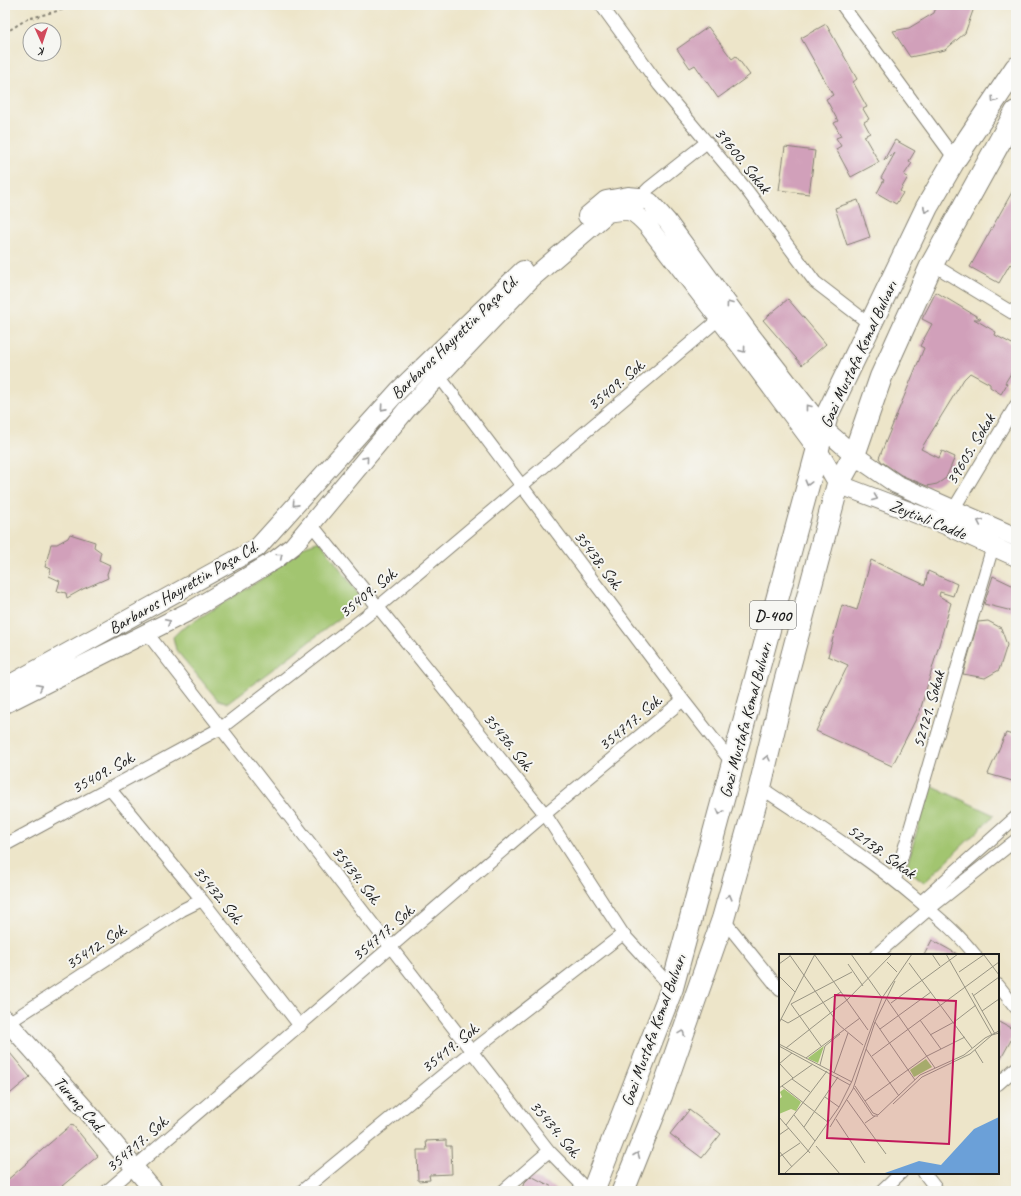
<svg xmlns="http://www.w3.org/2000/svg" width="1021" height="1196" viewBox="0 0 1021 1196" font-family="Caveat,sans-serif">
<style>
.green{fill:#a2c56f;stroke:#5f7046}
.building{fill:#d1a0ba}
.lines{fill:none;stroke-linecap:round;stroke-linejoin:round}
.street-casing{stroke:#848072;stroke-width:14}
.secondary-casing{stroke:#848072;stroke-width:20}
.highway-casing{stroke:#848072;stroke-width:24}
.path{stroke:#848072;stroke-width:2;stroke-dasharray:3 3;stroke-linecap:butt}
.street{stroke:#fff;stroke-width:12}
.secondary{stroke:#fff;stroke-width:18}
.highway{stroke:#fff;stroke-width:22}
.oneway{stroke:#999}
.labels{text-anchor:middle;stroke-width:4;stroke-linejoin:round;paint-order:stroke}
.shield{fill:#f6f6f2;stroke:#5d5d5c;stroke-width:1}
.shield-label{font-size:16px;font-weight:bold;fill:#1c1c1c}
.street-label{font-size:17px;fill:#1c1c1c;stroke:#f6f6f2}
.inset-road{fill:none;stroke:#999584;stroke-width:1}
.view{fill:#c2185b;fill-opacity:0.15;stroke:#c2185b;stroke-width:2}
.inset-edge{fill:none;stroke:#1c1c1c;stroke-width:2}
</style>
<rect width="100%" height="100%" fill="#f6f6f2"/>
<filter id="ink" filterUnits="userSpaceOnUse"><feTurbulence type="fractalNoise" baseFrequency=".025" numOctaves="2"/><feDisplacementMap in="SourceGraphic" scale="8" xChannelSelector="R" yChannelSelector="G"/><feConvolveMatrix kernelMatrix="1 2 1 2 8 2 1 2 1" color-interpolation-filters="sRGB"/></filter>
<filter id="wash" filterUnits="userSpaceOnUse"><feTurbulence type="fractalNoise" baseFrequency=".012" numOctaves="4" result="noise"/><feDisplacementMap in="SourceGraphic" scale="16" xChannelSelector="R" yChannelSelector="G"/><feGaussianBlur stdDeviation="0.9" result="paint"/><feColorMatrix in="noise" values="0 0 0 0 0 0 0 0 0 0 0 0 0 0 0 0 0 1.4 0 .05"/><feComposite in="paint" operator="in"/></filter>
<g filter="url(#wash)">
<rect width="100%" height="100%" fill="#ede5c9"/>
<!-- green -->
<path class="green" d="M320,541L359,595L356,606L228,703L217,699L176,650L173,637L180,630L265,577L302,547Z
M930,785L994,815L924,883L906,869Z"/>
<g id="blocks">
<!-- building -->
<path class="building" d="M937,5H975L965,33L945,50L910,57L893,31L909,28L934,13Z
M826,24L857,79L853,82L867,107L863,109L869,119L864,122L870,133L864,136L879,162L851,177L836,149L841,146L836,138L841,136L834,123L838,121L826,99L833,95L801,38Z
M708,27L732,59L736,56L750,75L718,98L695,65L690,68L677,49Z
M895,140L915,151L909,161L912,163L904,175L908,177L900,191L903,193L896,204L877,193L884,180L881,178L895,153L884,160Z
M785,147L815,151L809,194L779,190Z
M1016,185V268L1010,264L999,283L970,267Z
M858,200L870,237L847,245L835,208Z
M936,292L981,319H974L996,332L995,335L1016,346V365L1005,383L1007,384L1001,394L990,387V384L970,373L964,379L921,449L939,458L942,451L955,457L946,478L937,484L927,486L901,475L882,462L879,458L924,348L920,346L932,324L922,319Z
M788,299L826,344L802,365L763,320Z
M70,534L95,542L94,547L101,552L99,560L110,565L107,574L108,578L83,589L67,598L66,593L57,591L60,581L49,576L51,569L45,567L51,544H57L68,538Z
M871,560L925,585L928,571L957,584L953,596L940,592L939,596L951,603L920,711L892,766L816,731L848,665L828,656L842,605L857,610Z
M993,576L1016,587V612L984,604Z
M988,621L1001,628L1007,645L999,670L985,678L963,674L978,622Z
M1006,733L1016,736V782L988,774Z
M932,940L959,955H924Z
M998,1021L1016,1031L998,1064Z
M5,1047L30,1077L5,1098Z
M689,1110L721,1134L702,1158L670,1134Z
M72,1124L98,1156L56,1191H8L5,1187V1182Z
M446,1140V1146H451L452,1174L429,1175L430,1180L418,1181L417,1150H427L426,1141Z
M531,1176L560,1191H520L525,1182Z"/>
</g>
</g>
<g filter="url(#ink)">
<use href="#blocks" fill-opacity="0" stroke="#848072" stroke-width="1"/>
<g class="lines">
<defs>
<path id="street" d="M601,5L659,85L746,189L815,282L871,325
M842,5L955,159
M636,201L649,188L707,142
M932,264L1016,315
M439,376L683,700L733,764
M953,510L1016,405
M311,524L545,814L623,934L672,988
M147,633L549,1151L588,1191
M760,787C813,823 869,858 918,900C938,917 959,934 975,955
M109,788L202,900L300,1026
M5,845L221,728L378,607L719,319
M895,880L993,546
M921,902L1016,817
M723,919L780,990
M876,955L929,909L1016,840
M998,985L1016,1008
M5,1025L182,910L202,900
M998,1084L1016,1068
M924,1173L938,1191
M107,1191L545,814L683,700
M302,1191L472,1051L623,934
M503,1191L549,1151
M882,1191L901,1173"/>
<path id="secondary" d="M587,216L606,200L628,196L639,197L650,202L667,221L750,334L823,428L854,455L896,484L1016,537
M5,687L257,548L399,390L523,270
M5,704L192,610L275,560L293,546L407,409L439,376L531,279L608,213C629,209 632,209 647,225L744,351L818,450L838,484L943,524L1016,557
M5,1019L87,1111L154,1191"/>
<path id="highway" d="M593,1191L672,988L827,415L927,207L955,159L1016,68
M623,1191L661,1096L723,919L760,787L784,686L838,484L854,455L881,377L932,264L1016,112"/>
</defs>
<!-- street casing -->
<use href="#street" class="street-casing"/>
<!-- secondary casing -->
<use href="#secondary" class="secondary-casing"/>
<!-- highway casing -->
<use href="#highway" class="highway-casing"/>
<!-- path -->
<path class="path" d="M5,33L27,19L80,5"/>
<!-- street -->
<use href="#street" class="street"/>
<!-- secondary -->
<use href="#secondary" class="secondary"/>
<!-- highway -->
<use href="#highway" class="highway"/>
</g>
<!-- one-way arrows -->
<defs><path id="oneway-chevron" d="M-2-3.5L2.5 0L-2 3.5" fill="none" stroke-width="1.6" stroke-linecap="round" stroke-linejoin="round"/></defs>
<g class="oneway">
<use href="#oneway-chevron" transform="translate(994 100) rotate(124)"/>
<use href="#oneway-chevron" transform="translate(926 210) rotate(117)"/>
<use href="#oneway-chevron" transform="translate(729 304) rotate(-126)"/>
<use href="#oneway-chevron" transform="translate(743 350) rotate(53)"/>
<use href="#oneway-chevron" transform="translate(808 407) rotate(-128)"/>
<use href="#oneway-chevron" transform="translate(383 408) rotate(132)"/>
<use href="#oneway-chevron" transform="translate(366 459) rotate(-50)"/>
<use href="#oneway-chevron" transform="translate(808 483) rotate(105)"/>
<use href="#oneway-chevron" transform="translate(875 498) rotate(21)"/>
<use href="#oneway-chevron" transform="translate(295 504) rotate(132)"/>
<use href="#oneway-chevron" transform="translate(980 522) rotate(-156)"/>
<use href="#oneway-chevron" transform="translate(280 556) rotate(-39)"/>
<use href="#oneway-chevron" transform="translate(168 622) rotate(-27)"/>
<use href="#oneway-chevron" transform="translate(40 687) rotate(-27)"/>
<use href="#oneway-chevron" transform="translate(767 758) rotate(-77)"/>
<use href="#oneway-chevron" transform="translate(720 812) rotate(105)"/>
<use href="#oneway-chevron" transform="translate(729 897) rotate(-75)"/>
<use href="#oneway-chevron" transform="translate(682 1033) rotate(-70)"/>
<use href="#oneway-chevron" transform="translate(637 1155) rotate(-68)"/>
</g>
</g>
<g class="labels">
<!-- shield labels -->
<rect class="shield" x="750" y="601" width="46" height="28" rx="3"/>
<g class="shield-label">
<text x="773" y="621">D-400</text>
</g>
<!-- street labels -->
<g class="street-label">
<text transform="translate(743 160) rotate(51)" y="6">39600. Sokak</text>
<text transform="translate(454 337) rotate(-44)" y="6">Barbaros Hayrettin Paşa Cd.</text>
<text transform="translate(858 354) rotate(-65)" y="6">Gazi Mustafa Kemal Bulvarı</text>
<text transform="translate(616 384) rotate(-40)" y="6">35409. Sok.</text>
<text transform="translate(970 449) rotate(-59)" y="6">39605. Sokak</text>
<text transform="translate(928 519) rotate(22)" y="6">Zeytinli Cadde</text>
<text transform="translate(599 560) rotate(53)" y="6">35438. Sok.</text>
<text transform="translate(183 587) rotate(-30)" y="6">Barbaros Hayrettin Paşa Cd.</text>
<text transform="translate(368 592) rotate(-39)" y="6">35409. Sok.</text>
<text transform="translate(928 709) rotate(-74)" y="6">52121. Sokak</text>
<text transform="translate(745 720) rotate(-75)" y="6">Gazi Mustafa Kemal Bulvarı</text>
<text transform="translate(630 722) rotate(-40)" y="6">354717. Sok.</text>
<text transform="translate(509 742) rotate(51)" y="6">35436. Sok.</text>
<text transform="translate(103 772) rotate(-29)" y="6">35409. Sok.</text>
<text transform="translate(882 851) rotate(36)" y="6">52138. Sokak</text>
<text transform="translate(357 875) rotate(52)" y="6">35434. Sok.</text>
<text transform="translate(219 895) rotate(51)" y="6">35432. Sok.</text>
<text transform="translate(383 932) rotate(-41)" y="6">354717. Sok.</text>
<text transform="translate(96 946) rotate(-33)" y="6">35412. Sok.</text>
<text transform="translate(653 1030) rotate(-70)" y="6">Gazi Mustafa Kemal Bulvarı</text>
<text transform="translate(450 1047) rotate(-39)" y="6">35419. Sok.</text>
<text transform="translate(80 1104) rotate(49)" y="6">Turunç Cad.</text>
<text transform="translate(556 1129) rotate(50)" y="6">35434. Sok.</text>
<text transform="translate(137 1143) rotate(-41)" y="6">354717. Sok.</text>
</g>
</g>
<!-- overview -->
<g transform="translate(779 954)">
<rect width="220" height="220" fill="#ede5c9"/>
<path d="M45,92L39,109L30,105L29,104ZM147,105L153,113L135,123L131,116ZM5,135L22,148L17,157L12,155L0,160V145L3,143L1,138Z" fill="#a2c56f"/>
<path d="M220,163V220H103L140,207L162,211L195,175Z" fill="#6ba0d8"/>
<path class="inset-road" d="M10,0L60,71L84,91M35,0L89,76M72,0L103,44M153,0L161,12M167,0L213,81M205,1L220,21M108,8L118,18M130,9L193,94M0,10L11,2M69,10L84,32M180,18L206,0M0,22L16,38M193,39L216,80M194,42L220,23M107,44L156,114M112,49L179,0M12,50L73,18M12,50L42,92M203,57L220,45M2,65L9,69L62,38M141,66L162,95M96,68L136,126M0,69L36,0M101,75L152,38M151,81L175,68L197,51M0,90L73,128M0,92L71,131M7,94L68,46L113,0M87,95L120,142M196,96L204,109M93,102L220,8M27,104L81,64M0,110L13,99M1,110L14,124M41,111L46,92L61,80M55,119L69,79M13,125L31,138M3,132L50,169M76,132L94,159L99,161L141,121L185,101L206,84L220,77M0,134L34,110M75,134L94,162H99M46,143L60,153M68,146L107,200M86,147L148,102L186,83M114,150L143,123L191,100L213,81L220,79M15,161L36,187M0,163L31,199M57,165L86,209M86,169L96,162M7,171L48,117M25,173L59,123M51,173L74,135L96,68L116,27M0,181L10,174M37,192L61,220M0,197L13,213M0,203L21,189M5,220L29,197L60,153L73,127L103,44L133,0"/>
<path class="view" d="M56,41L177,47L170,190L48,184Z"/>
<rect width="220" height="220" class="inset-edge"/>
</g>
<!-- margin -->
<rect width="1021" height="1196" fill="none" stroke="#f6f6f2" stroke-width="20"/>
<!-- north arrow -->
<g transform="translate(42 42) rotate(177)"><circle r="19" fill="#f6f6f2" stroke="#9f9f9c"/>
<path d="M0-3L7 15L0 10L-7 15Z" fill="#d1495b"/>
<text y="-6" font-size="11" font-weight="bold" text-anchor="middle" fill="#1c1c1c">K</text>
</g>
</svg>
